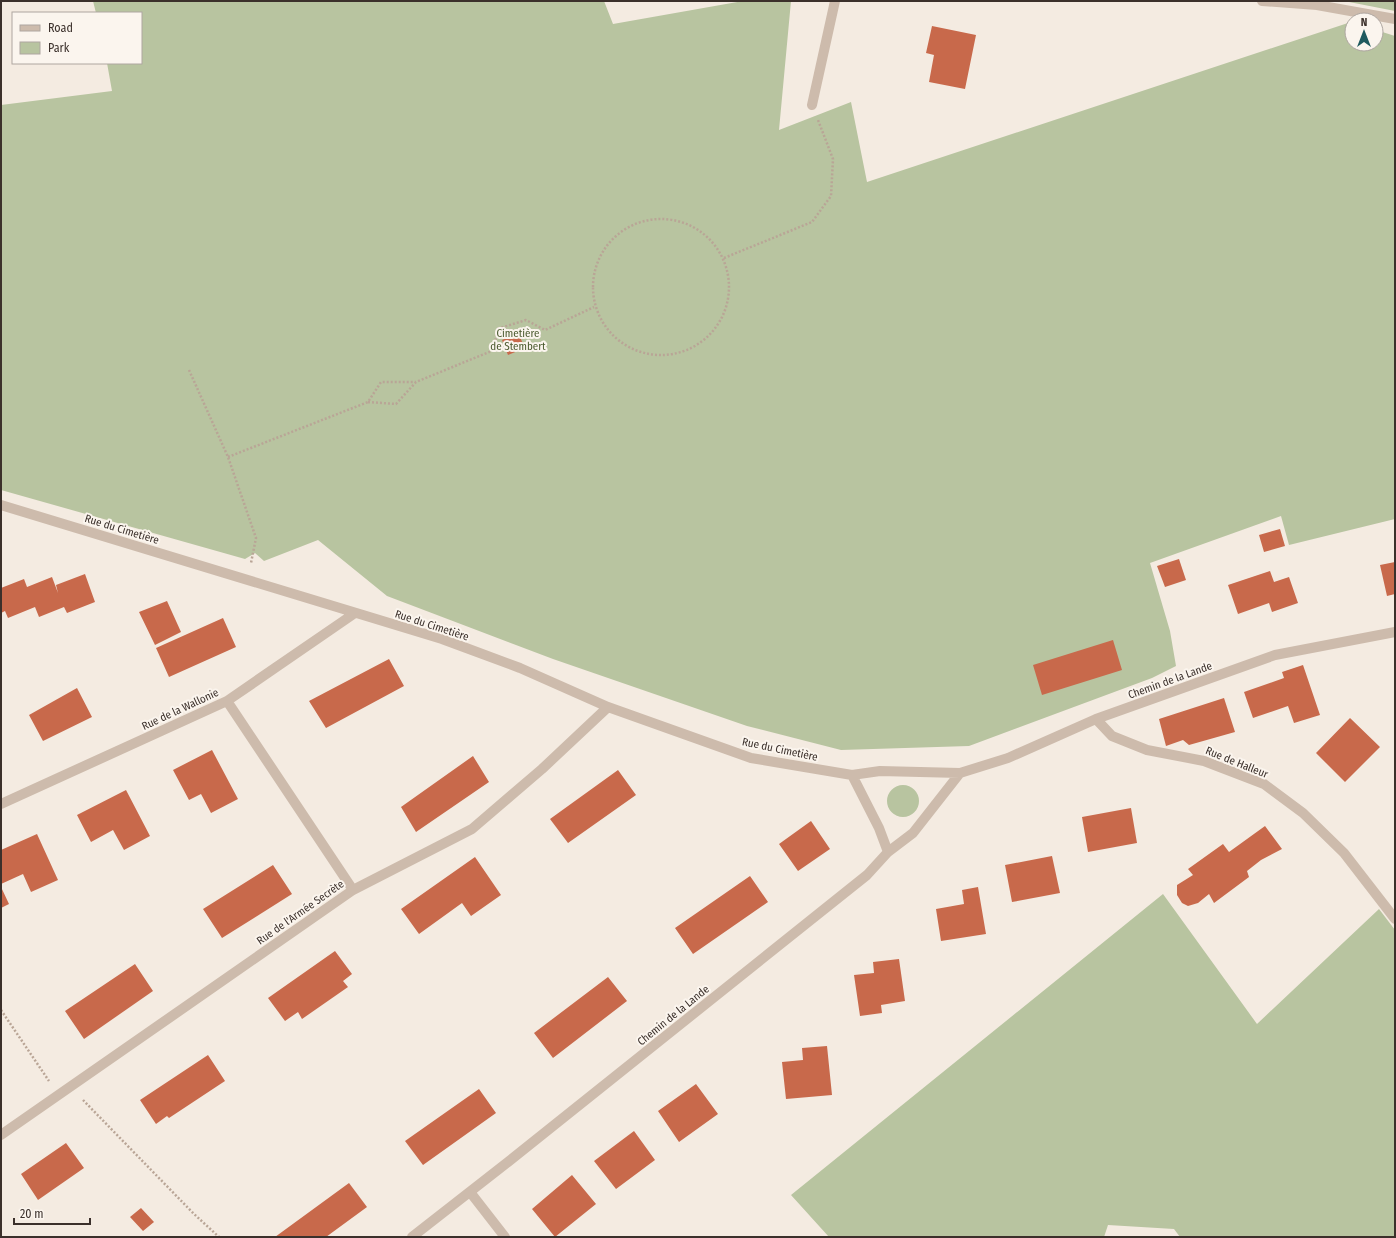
<svg xmlns="http://www.w3.org/2000/svg" width="1396" height="1238" viewBox="0 0 1396 1238" font-family="'Fira Sans Condensed',sans-serif">
<style>
.green{fill:#b8c4a0}
.building{fill:#c8694b}
.lines{fill:none;stroke-linecap:round;stroke-linejoin:round}
.path{stroke:#b9a596;stroke-width:2.5;stroke-dasharray:2 2;stroke-linecap:butt}
.lane{stroke:#cdbbac;stroke-width:10}
.street{stroke:#cdbbac;stroke-width:10}
.labels{text-anchor:middle;stroke-width:4;stroke-linejoin:round;paint-order:stroke}
.park-label{font-size:11px;fill:#4a5a2e;stroke:#fbf5ee}
.street-label{font-size:11px;fill:#3b302b;stroke:#fbf5ee}
</style>
<rect width="100%" height="100%" fill="#f4ebe1"/>
<!-- green -->
<path class="green" d="M93,1H604L613,24L743,1H791L779,130L851,102L867,182L1351,22L1352,44H1376V30L1395,36V519L1289,545L1281,516L1150,563L1170,631L1176,666L1152,678L969,746L841,750L747,726L553,659L387,596L318,540L264,561L255,553L245,559L1,490V105L112,91L107,63H141V13H96Z
M1344,1H1395V11Z
M887 801a16 16 0 1 1 32 0a16 16 0 1 1-32 0Z
M1163,894L1257,1024L1379,909L1395,930V1237H1180L1174,1229L1108,1225L1104,1237H829L791,1195Z"/>
<!-- building -->
<path class="building" d="M932,26L976,35L965,89L929,82L934,55L926,53Z
M518,333L525,348L508,355L502,340Z
M1280,529L1285,546L1264,552L1259,535Z
M1179,559L1186,580L1165,587L1157,566Z
M1395,562V594L1387,596L1380,565Z
M1270,571L1274,582L1289,577L1298,603L1272,612L1269,603L1238,614L1228,585Z
M85,574L95,602L67,613L64,607L39,617L35,607L8,618L5,611L1,613V588L24,579L27,587L52,577L58,593L56,585Z
M167,601L181,632L155,645L139,612Z
M223,618L236,647L169,677L156,648Z
M1113,640L1122,670L1042,695L1033,665Z
M389,659L404,686L326,728L309,701Z
M1303,665L1320,715L1294,723L1288,706L1253,718L1244,692L1284,678L1282,672Z
M77,688L92,717L43,741L29,715Z
M1224,698L1235,732L1189,745L1183,740L1166,746L1159,719Z
M1350,718L1380,747L1345,782L1316,753Z
M212,750L238,799L211,813L201,794L189,800L173,770Z
M473,756L489,782L416,832L401,807Z
M618,770L636,795L568,843L550,819Z
M126,790L150,836L124,850L113,830L91,842L77,815Z
M1131,808L1137,843L1088,852L1082,817Z
M811,821L830,849L798,871L779,844Z
M1265,826L1282,849L1261,860L1247,871L1249,877L1214,903L1209,894L1198,903L1188,906L1182,903L1177,895V885L1193,875L1188,869L1223,844L1229,852Z
M37,834L58,880L31,892L23,874L1,884V850Z
M1052,856L1060,893L1012,902L1005,865Z
M475,857L501,895L471,916L462,903L419,934L401,909Z
M273,865L292,894L222,938L203,909Z
M750,876L768,902L693,954L675,928Z
M1,887L9,904L1,908Z
M978,887L986,934L941,941L936,909L964,904L962,890Z
M335,951L352,974L343,981L348,987L302,1019L298,1012L285,1021L268,998Z
M899,959L905,1001L881,1005L882,1013L860,1016L854,975L874,973L873,962Z
M135,964L153,991L84,1039L65,1011Z
M608,977L627,1001L553,1058L534,1033Z
M827,1046L832,1095L786,1099L782,1062L803,1060L802,1048Z
M208,1055L225,1081L169,1118L167,1116L156,1124L140,1100Z
M696,1084L718,1114L679,1142L658,1111Z
M479,1089L496,1113L423,1165L405,1141Z
M634,1131L655,1160L616,1189L594,1161Z
M66,1143L84,1168L38,1200L21,1174Z
M572,1175L596,1204L555,1237L532,1209Z
M349,1183L367,1207L326,1237H275Z
M141,1208L154,1222L143,1231L130,1217Z"/>
<g class="lines">
<!-- path -->
<path class="path" d="M593 287a68 68 0 1 1 136 0a68 68 0 1 1-136 0Z
M724,258L812,222L831,196L833,159L818,120
M189,370L228,457L256,538L251,563
M368,402L396,404L416,382L494,350L497,329L526,320L545,330L594,307
M228,457L368,402L381,382H416
M1,1010L49,1081
M83,1100L194,1214L219,1237"/>
<!-- lane -->
<path class="lane" d="M812,105L835,1"/>
<!-- street -->
<path class="street" d="M1262,1L1317,5L1395,19
M1,505L442,639L520,668L608,707L751,758L852,775L880,771L960,773L1008,758L1096,719L1275,655L1395,632
M227,701L353,890
M1096,719L1112,736L1147,750L1204,761L1264,784L1303,813L1344,853L1395,919
M852,775L879,828L888,852
M1,804L227,701L355,613
M1,1135L353,890L472,829L542,769L608,707
M470,1192L505,1237
M412,1237L508,1162L867,875L888,852L913,833L960,773"/>
</g>
<g class="labels">
<!-- park labels -->
<g class="park-label">
<text x="518" y="337">Cimetière<tspan x="518" dy="13">de Stembert</tspan></text>
</g>
<!-- street labels -->
<g class="street-label">
<text transform="translate(122 529) rotate(17)" y="4">Rue du Cimetière</text>
<text transform="translate(432 625) rotate(18)" y="4">Rue du Cimetière</text>
<text transform="translate(1170 680) rotate(-20)" y="4">Chemin de la Lande</text>
<text transform="translate(180 709) rotate(-25)" y="4">Rue de la Wallonie</text>
<text transform="translate(780 749) rotate(12)" y="4">Rue du Cimetière</text>
<text transform="translate(1237 762) rotate(22)" y="4">Rue de Halleur</text>
<text transform="translate(300 912) rotate(-35)" y="4">Rue de l'Armée Secrète</text>
<text transform="translate(673 1015) rotate(-39)" y="4">Chemin de la Lande</text>
</g>
</g>
<!-- border -->
<rect width="1396" height="1238" fill="none" stroke="#3b302b" stroke-width="4"/>
<!-- legend -->
<rect x="12" y="12" width="130" height="52" fill="#fbf5ee" stroke="#aea6a0"/>
<rect x="20" y="25" width="20" height="6" fill="#cdbbac" stroke="#aea6a0"/>
<text x="48" y="32" font-size="12" fill="#3b302b">Road</text>
<rect x="20" y="42" width="20" height="12" fill="#b8c4a0" stroke="#aea6a0"/>
<text x="48" y="52" font-size="12" fill="#3b302b">Park</text>
<!-- north arrow -->
<g transform="translate(1364 32)"><circle r="19" fill="#fbf5ee" stroke="#aea6a0"/>
<path d="M0-3L7 15L0 10L-7 15Z" fill="#1f5a5e"/>
<text y="-6" font-size="11" font-weight="bold" text-anchor="middle" fill="#3b302b">N</text>
</g>
<!-- scale -->
<path d="M14 1218v6h76v-6" fill="none" stroke="#3b302b" stroke-width="2"/>
<text x="20" y="1218" font-size="12" fill="#3b302b" stroke="#fbf5ee" stroke-width="3" paint-order="stroke">20 m</text>
</svg>
